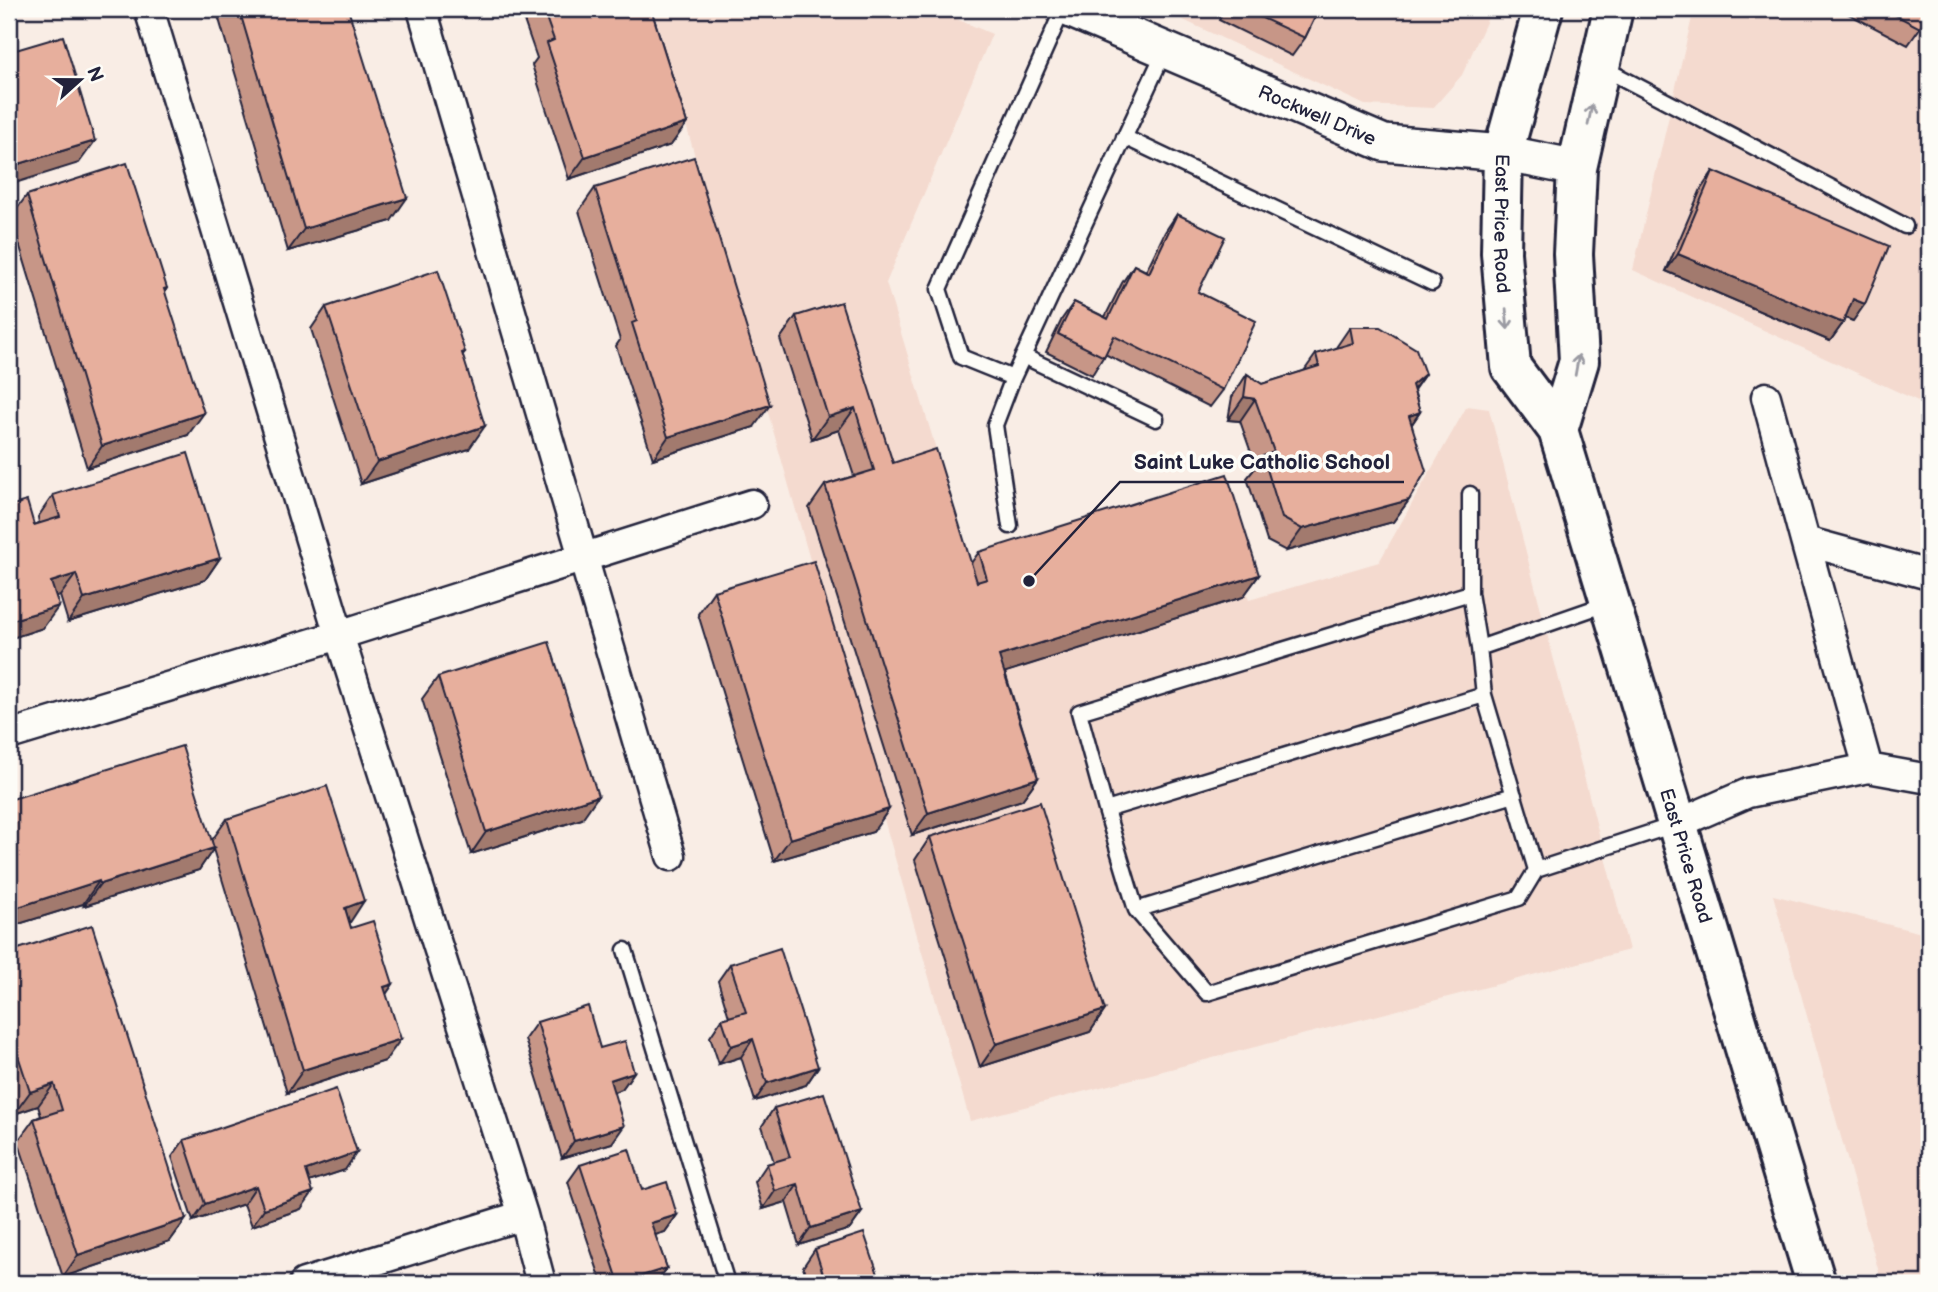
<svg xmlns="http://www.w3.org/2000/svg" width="1938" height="1292" viewBox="0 0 1938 1292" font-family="'Balsamiq Sans',sans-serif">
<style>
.built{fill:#f4dacf}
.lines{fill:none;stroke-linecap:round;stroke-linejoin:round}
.service-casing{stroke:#22223b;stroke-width:19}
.minor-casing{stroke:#22223b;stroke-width:33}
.tertiary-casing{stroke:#22223b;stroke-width:40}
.secondary-casing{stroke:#22223b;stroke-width:44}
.service{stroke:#fdfcf7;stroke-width:14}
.minor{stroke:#fdfcf7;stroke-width:28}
.tertiary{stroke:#fdfcf7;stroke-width:35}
.secondary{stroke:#fdfcf7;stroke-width:38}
.wall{fill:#c79687;stroke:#22223b;stroke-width:2}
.shaded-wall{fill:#a27a6e;stroke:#22223b;stroke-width:2}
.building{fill:#e7af9d;stroke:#22223b;stroke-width:2}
.oneway{stroke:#9a9aa2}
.labels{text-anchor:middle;stroke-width:7;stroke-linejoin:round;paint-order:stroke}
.street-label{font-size:19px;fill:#22223b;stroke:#fdfcf7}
.leader{fill:none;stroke:#22223b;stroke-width:2.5}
.callout-dot{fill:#22223b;stroke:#fdfcf7;stroke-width:2.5}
.callout-label{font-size:21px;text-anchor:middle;font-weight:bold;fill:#22223b;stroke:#fdfcf7;stroke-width:7;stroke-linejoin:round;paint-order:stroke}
</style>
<rect width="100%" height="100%" fill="#f9ede5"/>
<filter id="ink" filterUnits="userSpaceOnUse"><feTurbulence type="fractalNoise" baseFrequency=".0143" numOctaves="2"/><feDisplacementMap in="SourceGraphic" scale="14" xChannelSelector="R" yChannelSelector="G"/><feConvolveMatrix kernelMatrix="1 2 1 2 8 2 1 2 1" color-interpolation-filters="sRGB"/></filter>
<g filter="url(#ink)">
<!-- built -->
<path class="built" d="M653,9H933L992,34L886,283L970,562L1215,485L1249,600L1379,562L1467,406L1489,409L1629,950L970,1121Z
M1160,9H1492L1462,75L1433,108L1365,105Z
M1694,9H1929V406L1633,270Z
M1773,895L1929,935V1283H1882Z"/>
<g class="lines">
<defs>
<path id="service" d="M1063,9L939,289L961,357L1013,378L1165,50
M1603,68L1905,226
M1124,137L1432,283
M1023,356L1156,419
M1470,494V593L1479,648
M1010,526L995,425L1013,378
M1470,593L1079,712L1106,810L1484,695
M1609,603L1479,648L1484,695L1536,870L1677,824
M1106,810L1136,910L1514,795
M1136,910L1207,993L1519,898L1536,870
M625,950L727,1283"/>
<path id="minor" d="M149,9L339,635L523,1215L541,1283
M422,9L671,856
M1766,397L1805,541
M9,735L339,635L752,504
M1868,768L1805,541L1929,575
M1677,824L1748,793L1868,768L1929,779
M304,1283L523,1215"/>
<g id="tertiary">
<path id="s1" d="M1069,9L1384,143L1503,153L1577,168"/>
</g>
<g id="secondary">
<path id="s2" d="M1543,9L1503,153L1501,253L1511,367L1558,430L1816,1283"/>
<path d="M1558,430L1579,361L1573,254L1577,168L1613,9"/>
</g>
</defs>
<!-- service casing -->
<use href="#service" class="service-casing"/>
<!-- minor casing -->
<use href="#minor" class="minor-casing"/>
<!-- tertiary casing -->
<use href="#tertiary" class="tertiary-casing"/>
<!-- secondary casing -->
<use href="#secondary" class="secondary-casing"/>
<!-- service -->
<use href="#service" class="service"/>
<!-- minor -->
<use href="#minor" class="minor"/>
<!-- tertiary -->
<use href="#tertiary" class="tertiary"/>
<!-- secondary -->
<use href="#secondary" class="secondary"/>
</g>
<!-- wall -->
<path class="wall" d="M216,9H348L391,221L288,251Z
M520,9H651L687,123L671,145L569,179L532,65L537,58Z
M1224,9H1319L1305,38L1292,56L1219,20Z
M1839,9H1929L1920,28L1908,45Z
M1713,171L1853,321L1845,318L1843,323L1830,341L1666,271L1701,189Z
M595,188L754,427L653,459L616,346L620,340L579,211Z
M27,195L167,288L165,292L188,435L87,468L11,217Z
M1177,214L1223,390L1210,407L1105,354L1092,375L1046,352L1062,319L1074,302L1105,317L1122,283L1134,265L1146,271L1165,232Z
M326,307L465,352L462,356L469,449L361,484L311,329Z
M796,316L893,463L971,563L979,552L1259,575L1243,597L1005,672L1038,778L1022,800L912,835L809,508L825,485L854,476L839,430L812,439L780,339Z
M1350,327L1425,374L1414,390L1420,412L1412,424L1409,500L1393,522L1286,551L1267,541L1247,478L1256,467L1240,421L1228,420L1232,397L1247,374L1262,384L1304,371L1316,354L1335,349Z
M53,495L220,558L205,580L68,622L60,596L56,597L43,628L9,639V506L34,525L39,523L38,517Z
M714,591L889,809L873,832L774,861L698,614Z
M438,677L582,819L471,854L422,699Z
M9,800L212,840L227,819L349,923L351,928L393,984L386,994L385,1061L287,1093L213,849L199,870L84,906L83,904L9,927Z
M930,837L1105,1010L1090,1032L980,1067L915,860Z
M9,952L186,1219L170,1241L63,1277L18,1141L34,1119L41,1116L38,1106L14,1114L9,1098Z
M730,964L818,1067L806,1085L755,1101L741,1057L719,1064L710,1037L722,1019L729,1017L718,981Z
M537,1022L600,1048L634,1072L622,1089L614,1092L612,1143L562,1158L525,1039Z
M774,1108L862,1212L850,1229L799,1245L786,1202L763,1209L755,1182L767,1164L774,1162L762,1126Z
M184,1140L345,1170L310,1181L301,1209L252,1226L244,1204L193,1221L172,1157Z
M580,1165L677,1215L665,1232L655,1235L667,1268L656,1283H602L568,1182Z
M815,1249L881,1283H809L803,1267Z"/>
<!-- shaded-wall -->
<path class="shaded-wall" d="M687,123L671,145L569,179L585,157Z
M95,141L79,163L9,185V167Z
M407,198L391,221L288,251L304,229Z
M1678,254L1843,323L1830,341L1666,271Z
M1853,299L1865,304L1853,321L1841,316Z
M1425,374L1409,396L1412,385Z
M1244,397L1255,399L1240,421L1228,420Z
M770,405L754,427L653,459L668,437Z
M855,408L839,430L812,439L828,417Z
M1420,412L1405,434L1409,416Z
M204,413L188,435L87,468L102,446Z
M485,426L469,449L361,484L377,462Z
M1409,500L1393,522L1286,551L1302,529Z
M220,558L205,580L68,622L84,599Z
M76,574L60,596L36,604L51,582Z
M1259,575L1243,597L984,679L999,656Z
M59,606L43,628L9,639V621Z
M1038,778L1022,800L912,835L928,813Z
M598,796L582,819L471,854L486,832Z
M889,809L873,832L774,861L790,839Z
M214,848L199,870L84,906L100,884Z
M99,881L83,904L9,927V910Z
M364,901L349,924L345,908Z
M393,984L378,1006L384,987Z
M1105,1010L1090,1032L980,1067L996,1044Z
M401,1039L385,1061L287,1093L303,1070Z
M753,1039L741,1057L719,1064L731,1046Z
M818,1067L806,1085L755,1101L767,1083Z
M634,1072L622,1089L598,1097L610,1080Z
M54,1084L38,1106L14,1114L30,1092Z
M624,1126L612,1143L562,1158L574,1141Z
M357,1152L345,1170L294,1187L306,1170Z
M798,1184L786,1202L763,1209L775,1191Z
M256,1186L244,1204L193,1221L205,1204Z
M313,1192L301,1209L252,1226L264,1209Z
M862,1212L850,1229L799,1245L811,1228Z
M677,1215L665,1232L639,1240L651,1223Z
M186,1219L170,1241L63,1277L78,1255Z
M667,1268L656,1283H619Z"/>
<!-- building -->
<path class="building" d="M239,9H348L407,198L304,229Z
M543,9H651L687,123L585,157L547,43L554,40Z
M1243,9H1319L1305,38Z
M1884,9H1929V11L1920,28Z
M63,36L95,141L9,167V52Z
M694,157L770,405L668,437L632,323L637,321L595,188Z
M127,163L167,288L164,289L204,413L102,446L27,195Z
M1713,171L1889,246L1865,304L1853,299L1843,323L1678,254Z
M1177,214L1225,237L1198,292L1256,321L1223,390L1114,336L1104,357L1058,334L1074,302L1108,319L1134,265L1149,273Z
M438,270L465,352L462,353L485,426L377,462L326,307Z
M841,302L893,463L936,449L977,582L987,579L979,552L1227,474L1259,575L999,656L1038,778L928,813L825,485L874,470L855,408L828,417L796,316Z
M1350,327H1380L1416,349L1425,374L1412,385L1420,412L1409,416L1426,471L1409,500L1302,529L1282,518L1263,456L1274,452L1255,399L1244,397L1247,374L1262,384L1319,366L1316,354L1353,343Z
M188,453L220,558L84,599L76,574L51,582L59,606L9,621V506L27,501L34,525L60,517L53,495Z
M814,561L889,809L790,839L714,591Z
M549,642L598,796L486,832L438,677Z
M182,746L214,848L100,884L99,881L9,910V800Z
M327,786L364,901L345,908L351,928L373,921L393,984L384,987L401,1039L303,1070L227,819Z
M1040,802L1105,1010L996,1044L930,837Z
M92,925L186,1219L78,1255L34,1119L62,1110L54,1084L30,1092L9,1028V952Z
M780,948L818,1067L767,1083L753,1039L731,1046L722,1019L746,1012L730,964Z
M588,1006L600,1048L625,1041L634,1072L610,1080L624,1126L574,1141L537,1022Z
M336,1089L357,1152L306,1170L313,1192L264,1209L256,1186L205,1204L184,1140Z
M824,1093L862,1212L811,1228L798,1184L775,1191L767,1164L790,1157L774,1108Z
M629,1149L642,1190L667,1182L677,1215L651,1223L667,1268L619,1283L580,1165Z
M864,1233L881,1283H826L815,1249Z"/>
<!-- one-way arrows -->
<defs><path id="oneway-shaft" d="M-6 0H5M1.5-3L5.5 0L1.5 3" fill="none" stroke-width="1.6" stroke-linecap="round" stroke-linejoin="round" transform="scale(1.75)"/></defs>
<g class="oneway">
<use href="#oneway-shaft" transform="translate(1590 115) rotate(-79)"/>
<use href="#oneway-shaft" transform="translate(1507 319) rotate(85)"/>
<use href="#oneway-shaft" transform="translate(1577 365) rotate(-80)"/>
</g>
</g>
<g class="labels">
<!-- street labels -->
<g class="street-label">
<text dy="7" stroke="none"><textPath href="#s1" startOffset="270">Rockwell Drive</textPath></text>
<text dy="7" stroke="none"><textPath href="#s2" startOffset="220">East Price Road</textPath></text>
<text dy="7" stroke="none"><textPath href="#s2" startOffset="887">East Price Road</textPath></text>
</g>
</g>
<!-- callouts -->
<path class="leader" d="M1029 581L1120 482H1404"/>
<circle class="callout-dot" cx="1029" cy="581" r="7"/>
<g class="callout-label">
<text x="1262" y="469">Saint Luke Catholic School</text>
</g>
<!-- margin -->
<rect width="1938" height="1292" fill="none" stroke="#fdfcf7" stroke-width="35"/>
<rect x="18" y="18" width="1903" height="1257" fill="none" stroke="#22223b" stroke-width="2.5" filter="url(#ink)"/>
<!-- north arrow -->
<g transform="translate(80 80) rotate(69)" stroke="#fdfcf7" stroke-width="5" paint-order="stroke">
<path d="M0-5L12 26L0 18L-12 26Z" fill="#22223b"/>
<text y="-10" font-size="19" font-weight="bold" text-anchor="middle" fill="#22223b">N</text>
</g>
</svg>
